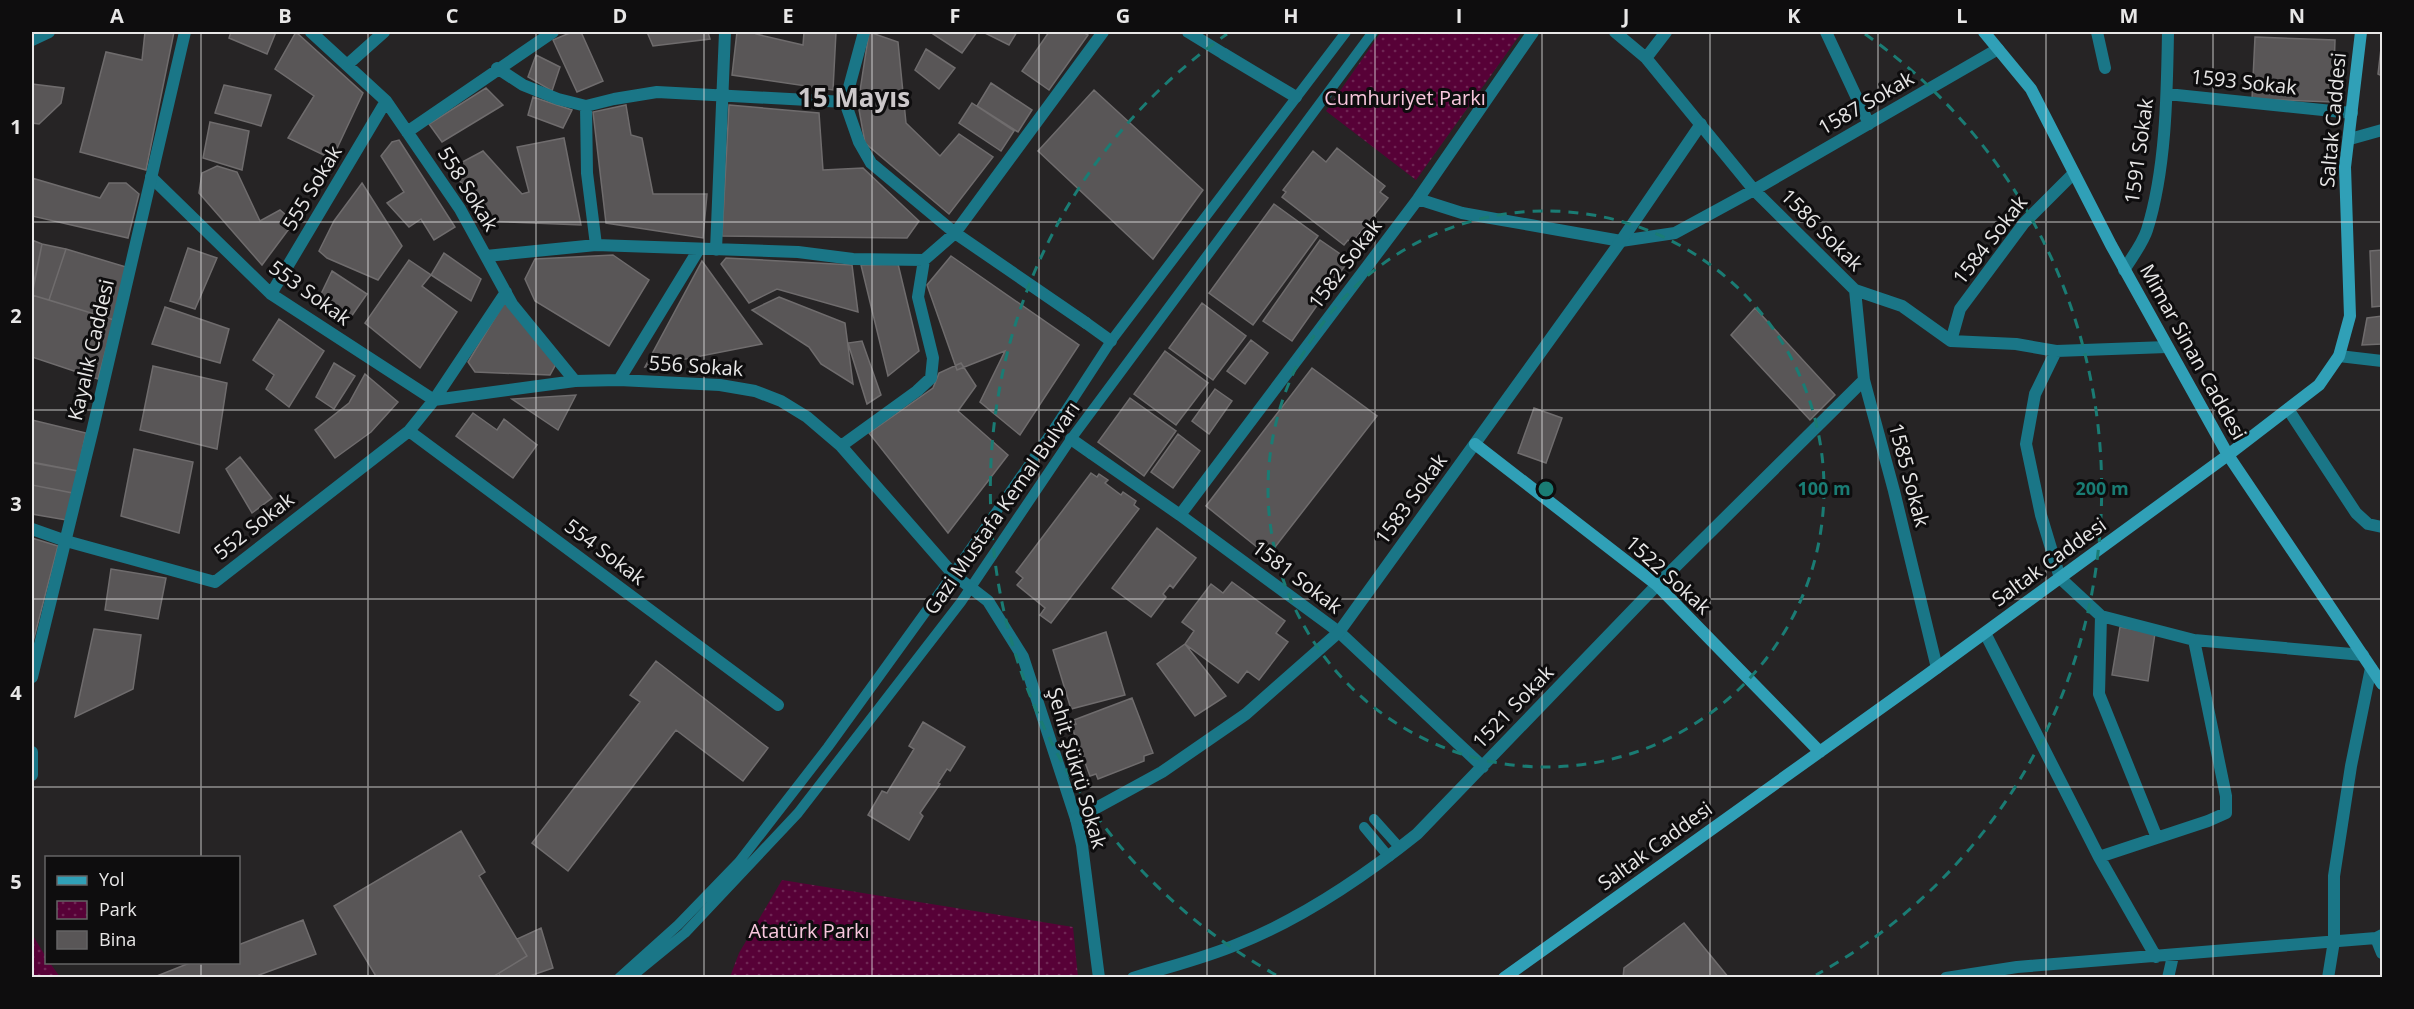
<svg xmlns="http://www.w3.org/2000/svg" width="2414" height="1009" viewBox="0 0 2414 1009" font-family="'Open Sans',sans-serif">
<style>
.park{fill:url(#park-dots)}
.building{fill:#595657;stroke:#6f6c6d;stroke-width:1.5}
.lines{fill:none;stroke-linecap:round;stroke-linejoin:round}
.service{stroke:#1a7687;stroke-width:10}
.pedestrian{stroke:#1a7687;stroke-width:12}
.minor{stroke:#1a7687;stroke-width:12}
.tertiary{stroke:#1a7687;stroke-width:12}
.secondary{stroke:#30a0b7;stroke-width:12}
.grid{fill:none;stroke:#e8e7e7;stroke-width:1.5;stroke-opacity:0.55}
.ring{fill:none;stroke:#1a7c74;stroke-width:3;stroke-dasharray:10 8}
.labels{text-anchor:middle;stroke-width:6;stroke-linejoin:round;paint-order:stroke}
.street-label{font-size:20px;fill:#e8e7e7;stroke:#0e0d0e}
.park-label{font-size:20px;fill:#f8c7dd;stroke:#0e0d0e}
.district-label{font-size:26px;font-weight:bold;fill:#ccc8ca;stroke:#0e0d0e}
.centre{fill:#1a7c74;stroke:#0e0d0e;stroke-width:3}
.ring-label{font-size:18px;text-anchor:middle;font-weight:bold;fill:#1a7c74;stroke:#0e0d0e;stroke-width:6;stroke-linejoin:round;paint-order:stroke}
.neatline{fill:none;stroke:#e8e7e7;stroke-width:2}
.grid-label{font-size:20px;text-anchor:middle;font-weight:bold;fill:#e8e7e7}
</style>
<defs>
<pattern id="park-dots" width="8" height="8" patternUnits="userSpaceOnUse" patternTransform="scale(1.5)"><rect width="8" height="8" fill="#570137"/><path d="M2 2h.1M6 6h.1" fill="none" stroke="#6f2654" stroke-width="1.8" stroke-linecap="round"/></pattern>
</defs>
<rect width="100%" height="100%" fill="#262425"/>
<!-- park -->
<path class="park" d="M1381,32H1522L1416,180L1326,111Z
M782,880L1073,927L1078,977H730L739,953Z
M32,934L46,957V962L50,963L60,977H32Z"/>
<!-- building -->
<path class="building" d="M145,32H174L146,170L80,152L106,52L142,60Z
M231,32H276L267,54L229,38Z
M296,32L363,93L332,159L288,138L314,96L275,69Z
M572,32H581L603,81L577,92L553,40Z
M647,32H708L710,39L653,46Z
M737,32H756V34L803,45L804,32H836L833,90L732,75Z
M869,32L898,42L906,123L940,156L959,134L993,157L949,214L865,143L858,104Z
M930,32H977L962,53Z
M983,32H1017L1009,45Z
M1049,32H1083L1088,35L1049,90L1022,71Z
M2255,37L2335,40L2333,102L2252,99Z
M2382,40V76L2378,74Z
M926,49L955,68L939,89L915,70Z
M536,55L560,67L552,91L528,77Z
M991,83L1032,110L1018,132L977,106Z
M32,84L64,88L61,103L39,124L32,123Z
M224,85L271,95L261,126L215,113Z
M486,88L503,105L442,142L429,124Z
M1094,90L1203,190L1153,259L1038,151Z
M533,97L572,110L563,128L528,115Z
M972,103L1014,131L1001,151L959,123Z
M626,105L631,135L642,138L653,194H707L703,238L606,223L593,112Z
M729,105L819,113L823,170L863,168L919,221L907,238L722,236Z
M210,122L249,131L242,170L203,158Z
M564,138L581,225L487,221L451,168L483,151L522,194L529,192L517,147Z
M399,140L455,227L434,240L421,219L409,227L387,203L404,192L381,156L392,142Z
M1337,148L1385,186L1380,192L1388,198L1352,243L1348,240L1344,245L1282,197L1286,192L1283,190L1313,151L1326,162Z
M217,166L237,172L260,221L280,210L294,222L262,265L199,193L202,173Z
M32,178L100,198L109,183H126L139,194L128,238L32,216Z
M362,183L402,246L378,280L327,258L319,251L334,221Z
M1274,204L1318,236L1253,325L1209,293Z
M32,240L42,244L32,291Z
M1320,240L1349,260L1292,341L1263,321Z
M42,244L66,249L49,300L32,295Z
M188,248L217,258L195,309L170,301Z
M66,249L126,267L114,320L49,300Z
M2382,250V306L2372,307L2370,251Z
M444,253L481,279L471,301L431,275Z
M613,255L649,280L609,346L535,301L525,279L535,259Z
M951,256L1079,345L1020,435L980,402L1005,351L957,370L927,285Z
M726,258L852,265L858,312L777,289L749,303L721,264Z
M409,260L431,275L422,286L457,312L420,368L365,323Z
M702,261L762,344L645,367Z
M898,264L919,351L888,376L861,265Z
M332,271L367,294L351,317L321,294Z
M32,295L114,320L98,379L32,357Z
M779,297L845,323L853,384L821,364L809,347L752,310Z
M505,301L556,364L550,375L475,372L468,362Z
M1202,303L1246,336L1213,380L1169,348Z
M165,307L229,329L220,363L152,344Z
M1755,308L1835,395L1810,420L1731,335Z
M2382,316V344L2362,345L2367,318Z
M279,319L324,351L289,407L266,389L274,375L253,360Z
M1251,340L1268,353L1245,384L1227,371Z
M862,341L881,395L867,404L848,343Z
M1165,351L1208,383L1176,425L1134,394Z
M334,363L355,376L334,409L316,397Z
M961,363L976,386L958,411L1008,455L948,533L869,433L933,388L939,373Z
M153,366L227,383L217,449L140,430Z
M1312,368L1377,416L1268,556L1206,506Z
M365,374L398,402L371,432L335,458L315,430L349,403Z
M1215,389L1232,401L1209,434L1192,421Z
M576,395L558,430L512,399Z
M1130,398L1176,431L1144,476L1098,442Z
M1534,408L1562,418L1546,463L1518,453Z
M473,413L497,430L504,419L537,445L513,478L456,436Z
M32,420L86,433L78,471L32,462Z
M1178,434L1200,451L1173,488L1151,472Z
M134,449L193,462L179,533L121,516Z
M240,457L272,498L252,513L226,469Z
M33,463L78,471L73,493L32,485Z
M1091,473L1097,477L1099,474L1108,480L1105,483L1121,495L1123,492L1136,501L1134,505L1139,509L1051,623L1040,615L1045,608L1017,585L1023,578L1016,572Z
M32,485L73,493L66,520L32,514Z
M1157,528L1196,558L1173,588L1170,585L1163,594L1166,597L1151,617L1112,588Z
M32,538L58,546L32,646Z
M111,569L166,578L158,619L105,610Z
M1232,582L1285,621L1276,633L1288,642L1259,680L1247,671L1238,683L1185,644L1194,631L1182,622L1211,584L1223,593Z
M2120,627L2155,633L2148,681L2112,675Z
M94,629L141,635L133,689L75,717Z
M1106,632L1125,695L1071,709L1053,650Z
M1185,644L1226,696L1195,716L1157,664Z
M656,661L768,748L743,781L676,730L568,871L532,843L640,702L630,695Z
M1132,698L1153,753L1144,756V761L1098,779L1096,774L1090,776L1071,725L1076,724L1074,720Z
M923,722L965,747L950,771L947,769L938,783L940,784L920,813L923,816L909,840L868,815L882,791L887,793L914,749L909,746Z
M461,831L485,872L479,876L527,956L491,978H377L334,906Z
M303,920L316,954L259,975L260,978H152L192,962H238V945Z
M1684,923L1729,978H1623L1624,968Z
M541,928L553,968L524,978H500L499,973L527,956L517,939Z"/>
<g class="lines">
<!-- service -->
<path class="service" d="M1374,819L1400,848
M1364,827L1389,857
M619,978L678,925L739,862L828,747L953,574L1055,427L1111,341L1346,32
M630,978L685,933L798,813L961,602L1071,439L1373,32"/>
<!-- pedestrian -->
<path class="pedestrian" d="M1224,54L1296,97
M1086,323L1111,341
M1071,439L1091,453"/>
<!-- minor -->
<path class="minor" d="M311,32L386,101L460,209L512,304L575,381
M864,32L845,102L859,142L871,163L955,233L1086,323
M1188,32L1224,54
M1615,32L1646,58L1754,190L1855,290L1902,306L1951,341L2016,344L2056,351L2167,347
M1826,32L1869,124
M2097,32L2105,68
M32,40L49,32
M1646,58L1666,32
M347,65L384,32
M497,68L523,85L558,99L586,106L614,99L657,92L845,102
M2167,94L2352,113
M586,106L587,173L596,245
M407,132L553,32
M151,177L271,294L434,400
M1418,199L1462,213L1621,241L1675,233L1754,190L1998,49
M716,250L725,32
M486,256L596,245L798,252L853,259L924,260
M2124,270C2132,257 2143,243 2147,230C2166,170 2167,94 2168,32
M1855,290L1864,380L1894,491L1937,668
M271,294L386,101
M1951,341L1960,309L2024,223L2074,173
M2056,351L2035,394L2026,444L2041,515L2060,578L2101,616L2194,640L2363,655
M2339,356L2382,361
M619,380L699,249
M434,400L575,381L619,380L720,385L755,391L781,401L807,417L841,446L953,574L988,601L1023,657L1076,819L1082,845L1099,978
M2288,409L2356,513L2368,524L2382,527
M409,431L778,705
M841,446L917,391L931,378L933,358L918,297L924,260L955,233L1103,32
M1091,453L1180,515L1339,632L1483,767
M1180,515L1418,199L1533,32
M66,541L215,582L409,431L434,400L506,292
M2101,616L2099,694L2157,838
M1985,633L2099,857L2156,957
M2099,857L2208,821L2226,813V796L2194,640
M2376,938L2382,953
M1133,978C1168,967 1205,958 1238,944C1303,918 1362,878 1417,834L1657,585L1864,380
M1946,978L2017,967L2376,938L2382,935
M2168,978L2173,956
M2328,978L2334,941V876L2351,766L2371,668"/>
<!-- tertiary -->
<path class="tertiary" d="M2350,139L2382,130
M32,529L66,541
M32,677L93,428L185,32
M32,752V775
M1076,819L1162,772L1246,714L1339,632L1621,241L1701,124"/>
<!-- secondary -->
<path class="secondary" d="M1984,32L2031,89L2111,245L2228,455L2382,684
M1475,444L1657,585L1820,752
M1504,978L1927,675L2228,455L2319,385L2339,356L2350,316L2345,167L2361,32"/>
</g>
<!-- grid -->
<path class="grid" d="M201,32V858M368,32V978M536,32V978M704,32V978M872,32V978M1039,32V978M1207,32V978M1375,32V978M1542,32V978M1710,32V978M1878,32V978M2046,32V978M2213,32V978M32,222H2382M32,410H2382M32,599H2382M32,787H2382M201,962V978"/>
<!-- distance rings -->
<g class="ring">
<circle cx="1546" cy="489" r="278"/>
<path d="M1276 975A556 556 0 0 1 1227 34M1865 34A556 556 0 0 1 1816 975"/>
</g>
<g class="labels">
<!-- street labels -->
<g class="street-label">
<text transform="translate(2244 82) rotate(6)" y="7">1593 Sokak</text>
<text transform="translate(1866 103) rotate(-30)" y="7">1587 Sokak</text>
<text transform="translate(2333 120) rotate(-85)" y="7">Saltak Caddesi</text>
<text transform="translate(2139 151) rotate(-82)" y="7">1591 Sokak</text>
<text transform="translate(312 188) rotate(-59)" y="7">555 Sokak</text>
<text transform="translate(468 189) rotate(58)" y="7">558 Sokak</text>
<text transform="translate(1822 230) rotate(45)" y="7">1586 Sokak</text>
<text transform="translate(1990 240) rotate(-52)" y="7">1584 Sokak</text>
<text transform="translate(1345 264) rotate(-53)" y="7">1582 Sokak</text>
<text transform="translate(310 293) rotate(36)" y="7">553 Sokak</text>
<text transform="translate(91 350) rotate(-77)" y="7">Kayalık Caddesi</text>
<text transform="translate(2193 352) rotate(61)" y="7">Mimar Sinan Caddesi</text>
<text transform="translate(696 366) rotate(4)" y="7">556 Sokak</text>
<text transform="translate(1909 475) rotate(75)" y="7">1585 Sokak</text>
<text transform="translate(1411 499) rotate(-54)" y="7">1583 Sokak</text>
<text transform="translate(1002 508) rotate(-55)" y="7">Gazi Mustafa Kemal Bulvarı</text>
<text transform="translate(254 526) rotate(-38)" y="7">552 Sokak</text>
<text transform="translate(605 552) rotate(37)" y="7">554 Sokak</text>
<text transform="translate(2049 562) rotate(-36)" y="7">Saltak Caddesi</text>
<text transform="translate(1668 575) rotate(42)" y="7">1522 Sokak</text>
<text transform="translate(1297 577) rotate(37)" y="7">1581 Sokak</text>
<text transform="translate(1513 707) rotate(-46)" y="7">1521 Sokak</text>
<text transform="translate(1077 768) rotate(74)" y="7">Şehit Şükrü Sokak</text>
<text transform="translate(1655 846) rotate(-36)" y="7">Saltak Caddesi</text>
</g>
<!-- park labels -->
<g class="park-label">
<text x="1405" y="105">Cumhuriyet Parkı</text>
<text x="809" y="938">Atatürk Parkı</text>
</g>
<!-- district labels -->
<g class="district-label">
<text x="854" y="107">15 Mayıs</text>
</g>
</g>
<circle cx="1546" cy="489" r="9" class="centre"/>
<g class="ring-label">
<text x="1824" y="495">100 m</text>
<text x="2102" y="495">200 m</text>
</g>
<!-- border -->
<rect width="2414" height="1009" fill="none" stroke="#0e0d0e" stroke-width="66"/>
<!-- legend -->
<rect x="45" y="856" width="195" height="108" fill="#0e0d0e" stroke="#656465" stroke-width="1.5"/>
<rect x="57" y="876" width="30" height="9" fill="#30a0b7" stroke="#656465" stroke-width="1.5"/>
<text x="99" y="886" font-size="18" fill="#e8e7e7">Yol</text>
<rect x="57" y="901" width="30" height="18" fill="url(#park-dots)" stroke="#656465" stroke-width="1.5"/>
<text x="99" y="916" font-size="18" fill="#e8e7e7">Park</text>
<rect x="57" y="931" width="30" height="18" fill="#595657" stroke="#656465" stroke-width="1.5"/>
<text x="99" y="946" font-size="18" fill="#e8e7e7">Bina</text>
<rect x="33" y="33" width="2348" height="943" class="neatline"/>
<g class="grid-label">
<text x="117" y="23">A</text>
<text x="285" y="23">B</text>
<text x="452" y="23">C</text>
<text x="620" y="23">D</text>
<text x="788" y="23">E</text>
<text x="955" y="23">F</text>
<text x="1123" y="23">G</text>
<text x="1291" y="23">H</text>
<text x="1459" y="23">I</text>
<text x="1626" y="23">J</text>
<text x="1794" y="23">K</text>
<text x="1962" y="23">L</text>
<text x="2129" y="23">M</text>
<text x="2297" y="23">N</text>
<text x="16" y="134">1</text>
<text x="16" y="323">2</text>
<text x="16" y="511">3</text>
<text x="16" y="700">4</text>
<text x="16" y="889">5</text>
</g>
</svg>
